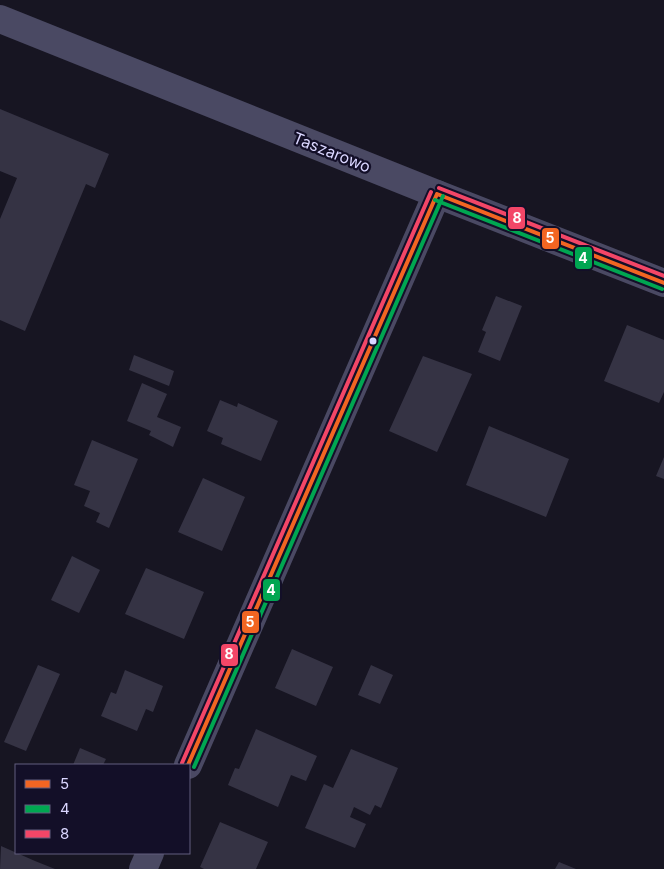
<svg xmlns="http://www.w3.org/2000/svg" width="664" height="869" viewBox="0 0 664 869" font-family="Inter,sans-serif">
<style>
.building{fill:#353344}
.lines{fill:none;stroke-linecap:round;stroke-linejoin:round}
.minor{stroke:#4a4963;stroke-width:28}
.tertiary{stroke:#4a4963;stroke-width:28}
.bus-1-casing{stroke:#130f28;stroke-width:8}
.bus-2-casing{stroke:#130f28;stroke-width:8}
.bus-3-casing{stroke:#130f28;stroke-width:8}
.bus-1{stroke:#f26522;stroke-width:4}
.bus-2{stroke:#00a651;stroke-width:4}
.bus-3{stroke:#f34667;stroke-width:4}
.bus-dot{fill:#dad6ff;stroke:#130f28;stroke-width:2}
.labels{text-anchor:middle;stroke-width:4.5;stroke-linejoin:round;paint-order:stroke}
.street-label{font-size:16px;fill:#dad6ff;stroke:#130f28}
.line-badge{stroke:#130f28;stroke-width:2}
.badge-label{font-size:14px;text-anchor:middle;font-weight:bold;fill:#fff}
</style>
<rect width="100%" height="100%" fill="#171522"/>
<!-- building -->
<path class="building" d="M0,109L109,154L95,188L86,184L25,331L0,320V219L17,178L0,171Z
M496,296L522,306L500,361L478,352L486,332L482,330Z
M627,325L664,340V392L659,403L604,381Z
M134,355L174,371L169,386L129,370Z
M423,356L472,374L437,452L389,431Z
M142,383L167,394L157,417L181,427L173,447L149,435L151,431L127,421Z
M220,400L237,407L238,403L278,421L261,461L221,444L223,438L207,431Z
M489,426L569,459L546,517L466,485Z
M92,440L138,459L109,528L96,522L100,513L84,506L90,491L74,485Z
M664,457V479L656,476Z
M203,478L245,497L222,551L178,532Z
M72,556L100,570L79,613L51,600Z
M146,568L204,592L184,639L125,614Z
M292,649L333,667L316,706L275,688Z
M38,665L60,674L26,751L4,742Z
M371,665L393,675L380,704L358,695Z
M125,670L163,686L153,712L146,709L137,731L101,716L111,692L116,694Z
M256,729L317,756L306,781L291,775L278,807L228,785L235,768L239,769Z
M80,748L106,759L103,765H73Z
M351,749L398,768L381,808L375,805L370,815L354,807L350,817L366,824L355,848L305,828L324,784L333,788Z
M220,822L268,842L256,869H204L200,867Z
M1,846L35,861L55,869H0Z
M559,862L576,869H555Z"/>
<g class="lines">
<!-- minor -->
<path class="minor" d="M188,765L437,194
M143,869L150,853"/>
<!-- tertiary -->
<path class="tertiary" d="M0,19L437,194L664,283"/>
<defs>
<path id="bus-1" d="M437,194L664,283
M188,765L437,194"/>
<path id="bus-2" d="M435,200L662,289
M194,767L443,196"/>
<path id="bus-3" d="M439,188L664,276
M182,763L431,192"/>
</defs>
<!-- bus-1 casing -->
<use href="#bus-1" class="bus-1-casing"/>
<!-- bus-2 casing -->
<use href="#bus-2" class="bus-2-casing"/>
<!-- bus-3 casing -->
<use href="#bus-3" class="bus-3-casing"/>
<!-- bus-1 -->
<use href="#bus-1" class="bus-1"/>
<!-- bus-2 -->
<use href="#bus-2" class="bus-2"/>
<!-- bus-3 -->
<use href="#bus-3" class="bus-3"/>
</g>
<!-- markers -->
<circle class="bus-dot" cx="373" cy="341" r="4.5"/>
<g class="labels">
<!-- street labels -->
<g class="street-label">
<text transform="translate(332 152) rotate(22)" y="6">Taszarowo</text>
</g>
</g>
<g class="line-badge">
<rect x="507" y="206" width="19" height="24" rx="5" fill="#f34667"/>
<rect x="541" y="227" width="19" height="23" rx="5" fill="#f26522"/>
<rect x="574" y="246" width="19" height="24" rx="5" fill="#00a651"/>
<rect x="262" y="578" width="19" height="24" rx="5" fill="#00a651"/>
<rect x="241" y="610" width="19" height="24" rx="5" fill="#f26522"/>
<rect x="220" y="643" width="19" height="24" rx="5" fill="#f34667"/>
</g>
<g class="badge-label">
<text x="517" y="223">8</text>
<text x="550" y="243">5</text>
<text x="583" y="263">4</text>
<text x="271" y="595">4</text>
<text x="250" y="627">5</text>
<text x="229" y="659">8</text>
</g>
<!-- legend -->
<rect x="15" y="764" width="175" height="90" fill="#130f28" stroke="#635f7e"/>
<rect x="25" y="780" width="25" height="8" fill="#f26522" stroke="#635f7e"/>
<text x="60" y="789" font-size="15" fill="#dad6ff">5</text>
<rect x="25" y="805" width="25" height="8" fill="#00a651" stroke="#635f7e"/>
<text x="60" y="814" font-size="15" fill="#dad6ff">4</text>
<rect x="25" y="830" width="25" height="8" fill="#f34667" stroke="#635f7e"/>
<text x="60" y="839" font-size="15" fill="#dad6ff">8</text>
</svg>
